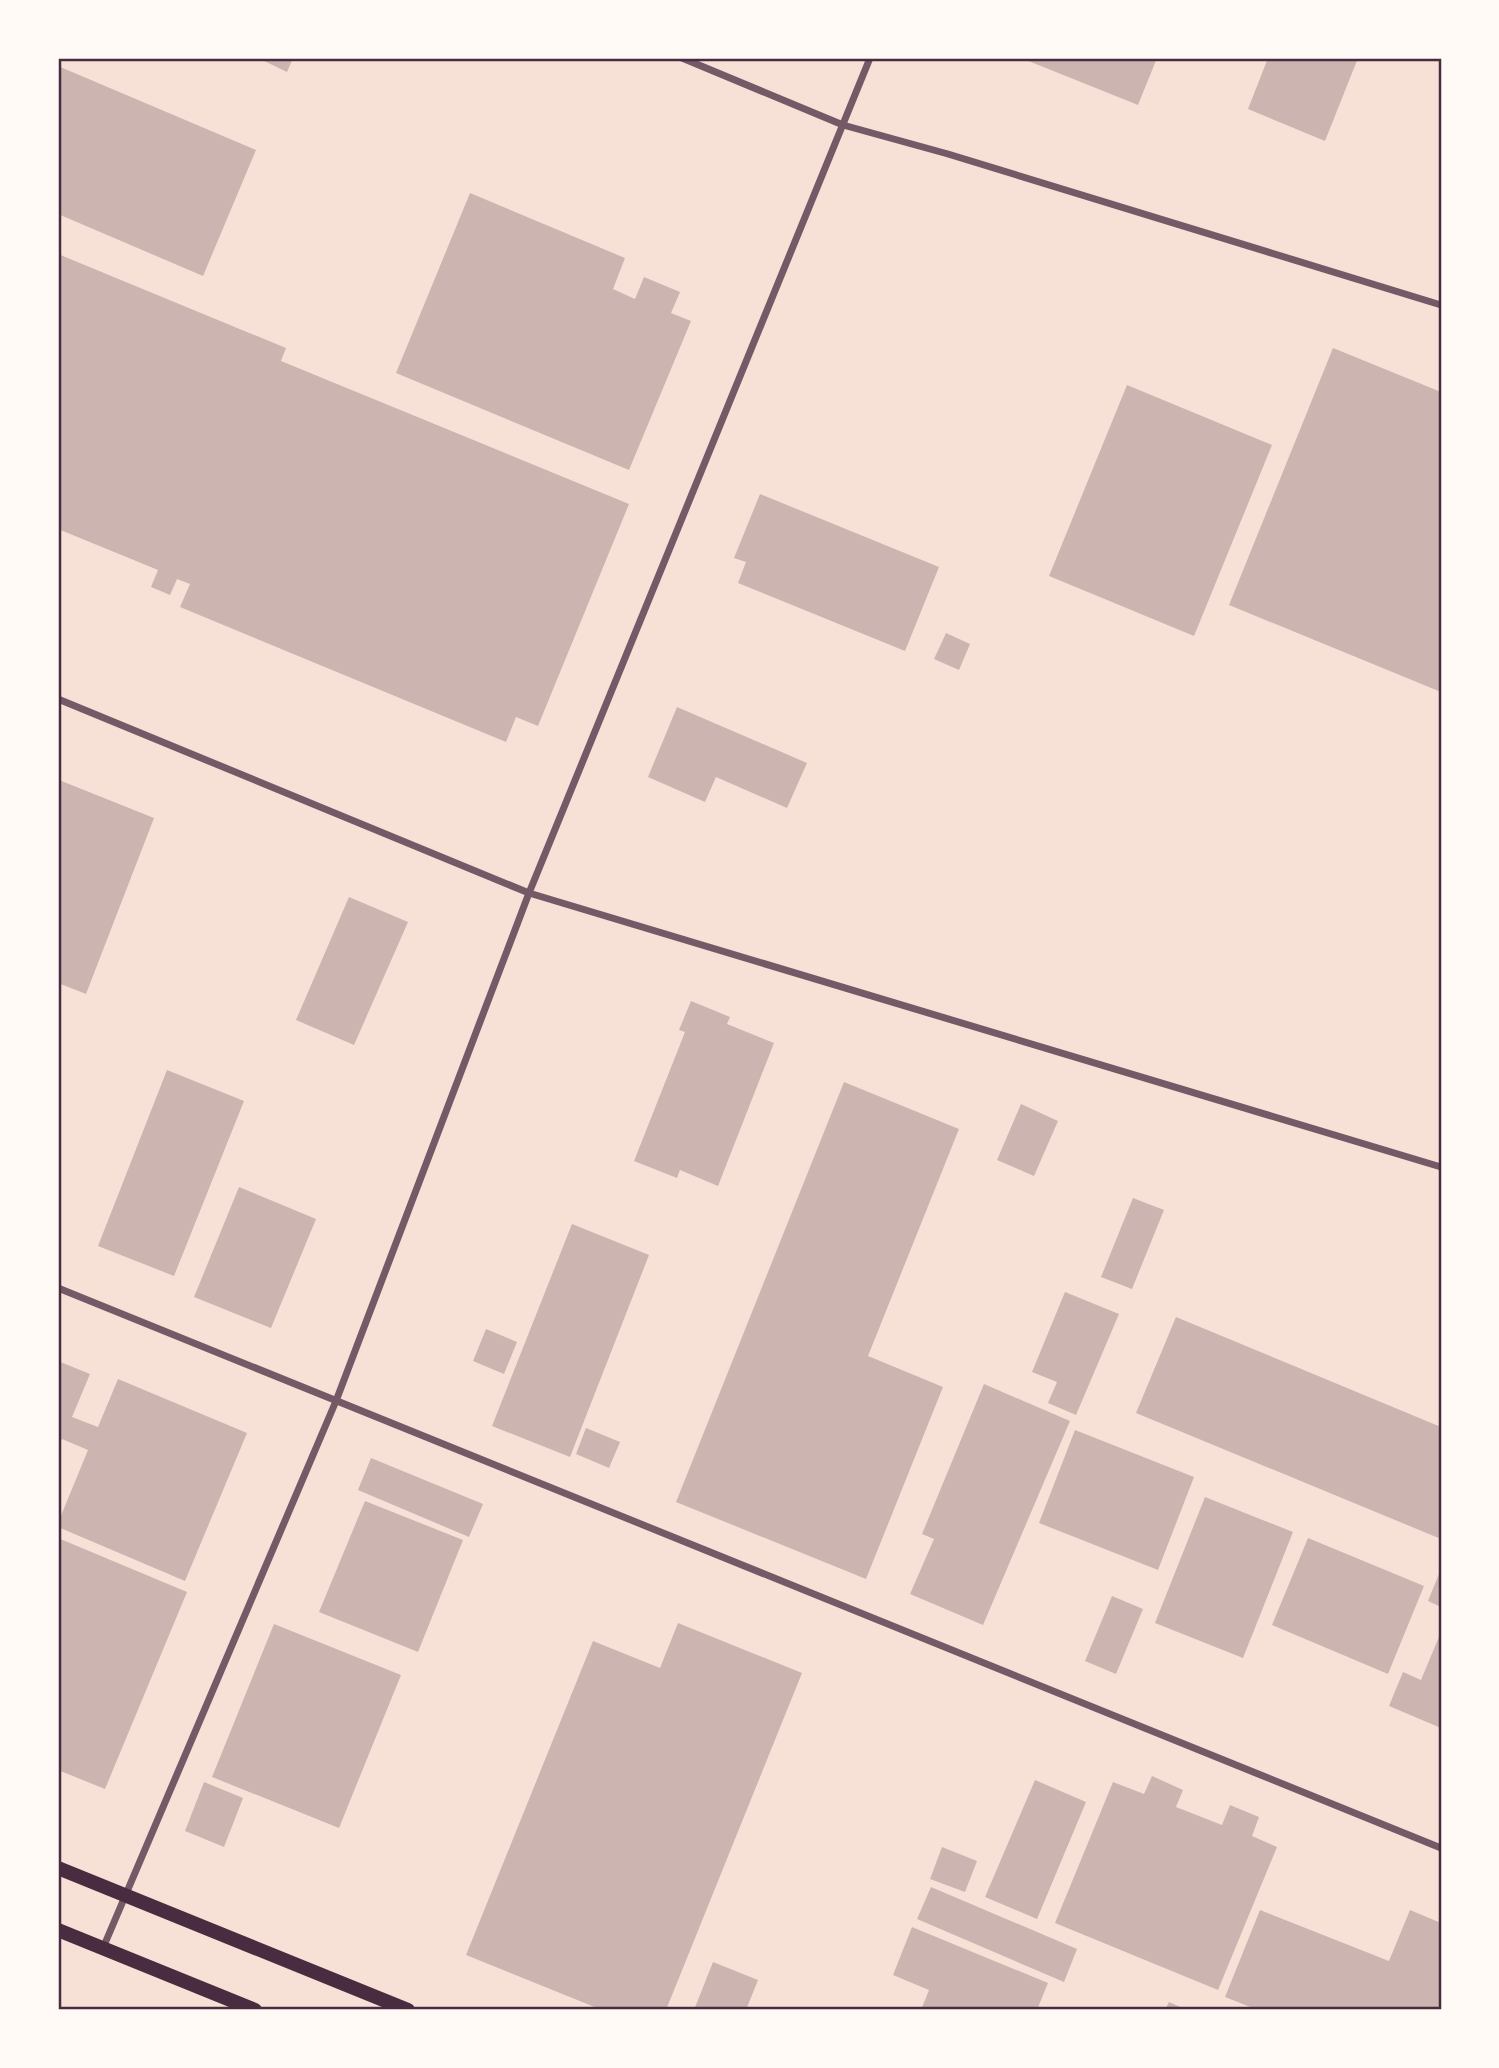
<svg xmlns="http://www.w3.org/2000/svg" width="1499" height="2068" viewBox="0 0 1499 2068" font-family="Ubuntu,sans-serif">
<style>
.building{fill:#ccb4b1}
.lines{fill:none;stroke-linecap:round;stroke-linejoin:round}
.minor{stroke:#755966;stroke-width:7}
.secondary{stroke:#4a2c40;stroke-width:14}
.neatline{fill:none;stroke:#4a2c40;stroke-width:2.5}
</style>
<rect width="100%" height="100%" fill="#f7e1d7"/>
<!-- building -->
<path class="building" d="M258,58H293L287,72Z
M1021,58H1157L1138,105Z
M1268,58H1358L1325,141L1248,109Z
M58,66L256,150L203,276L58,214Z
M470,193L625,258L613,289L635,299L644,277L680,292L671,313L691,321L629,470L396,373Z
M58,254L286,348L281,361L629,504L538,726L516,717L506,742L180,607L190,584L177,579L170,595L151,587L158,570L58,529Z
M1333,348L1441,392V692L1229,605Z
M1127,385L1272,445L1194,636L1049,576Z
M760,494L939,567L905,651L738,583L746,562L734,558Z
M946,633L970,644L959,670L934,659Z
M677,707L807,763L787,808L716,777L705,802L648,777Z
M59,780L154,818L86,994L58,983Z
M349,897L408,922L354,1045L296,1020Z
M691,1001L730,1017L727,1024L774,1043L718,1186L680,1170L677,1178L634,1161L685,1032L679,1030Z
M167,1070L244,1101L174,1276L98,1246Z
M844,1082L959,1129L868,1356L943,1387L866,1579L676,1502Z
M1021,1104L1058,1121L1034,1176L997,1160Z
M239,1187L316,1219L271,1328L194,1297Z
M1133,1198L1164,1210L1132,1289L1101,1277Z
M572,1224L649,1255L570,1457L492,1426Z
M1065,1292L1119,1314L1076,1415L1048,1403L1057,1382L1032,1372Z
M1176,1317L1441,1427V1539L1136,1413Z
M486,1329L517,1342L504,1374L473,1361Z
M58,1361L90,1374L72,1417L98,1427L118,1379L247,1433L185,1581L58,1527V1523L88,1450L62,1439L58,1449Z
M984,1384L1070,1421L983,1625L910,1594L934,1539L922,1534Z
M586,1428L620,1442L609,1468L576,1454Z
M1075,1430L1194,1477L1158,1570L1039,1523Z
M371,1458L483,1504L469,1537L358,1490Z
M1205,1497L1293,1532L1243,1658L1155,1623Z
M365,1501L463,1540L418,1652L319,1612Z
M58,1538L187,1592L105,1789L58,1770Z
M1308,1538L1424,1586L1388,1674L1272,1625Z
M1441,1569V1607L1428,1601Z
M1112,1596L1143,1609L1116,1674L1085,1661Z
M678,1623L802,1673L666,2010H602L466,1955L593,1641L660,1668Z
M274,1624L401,1675L339,1828L212,1777Z
M1441,1632V1728L1389,1706L1403,1672L1421,1680Z
M1152,1776L1183,1790L1176,1807L1222,1825L1230,1805L1259,1817L1252,1836L1277,1847L1218,1990L1055,1923L1113,1782L1144,1794Z
M1035,1780L1086,1802L1037,1919L985,1897Z
M204,1782L243,1798L224,1847L185,1831Z
M942,1847L977,1861L965,1892L930,1879Z
M931,1887L1077,1949L1064,1982L917,1919Z
M1260,1910L1389,1961L1410,1910L1441,1923V2010H1258L1225,1997Z
M912,1927L1048,1983L1037,2010H921L929,1990L893,1975Z
M713,1962L758,1980L746,2010H694Z
M1169,2002L1187,2010H1165Z"/>
<g class="lines">
<!-- minor -->
<path class="minor" d="M682,58L843,125L948,154L1441,305
M58,699L529,893L1441,1167
M58,1288L1441,1848
M103,1948L336,1401L529,893L870,58"/>
<!-- secondary -->
<path class="secondary" d="M58,1868L408,2010
M58,1930L255,2010"/>
</g>
<!-- border -->
<rect width="1499" height="2068" fill="none" stroke="#fffaf5" stroke-width="119"/>
<rect x="60" y="60" width="1380" height="1948" class="neatline"/>
</svg>
